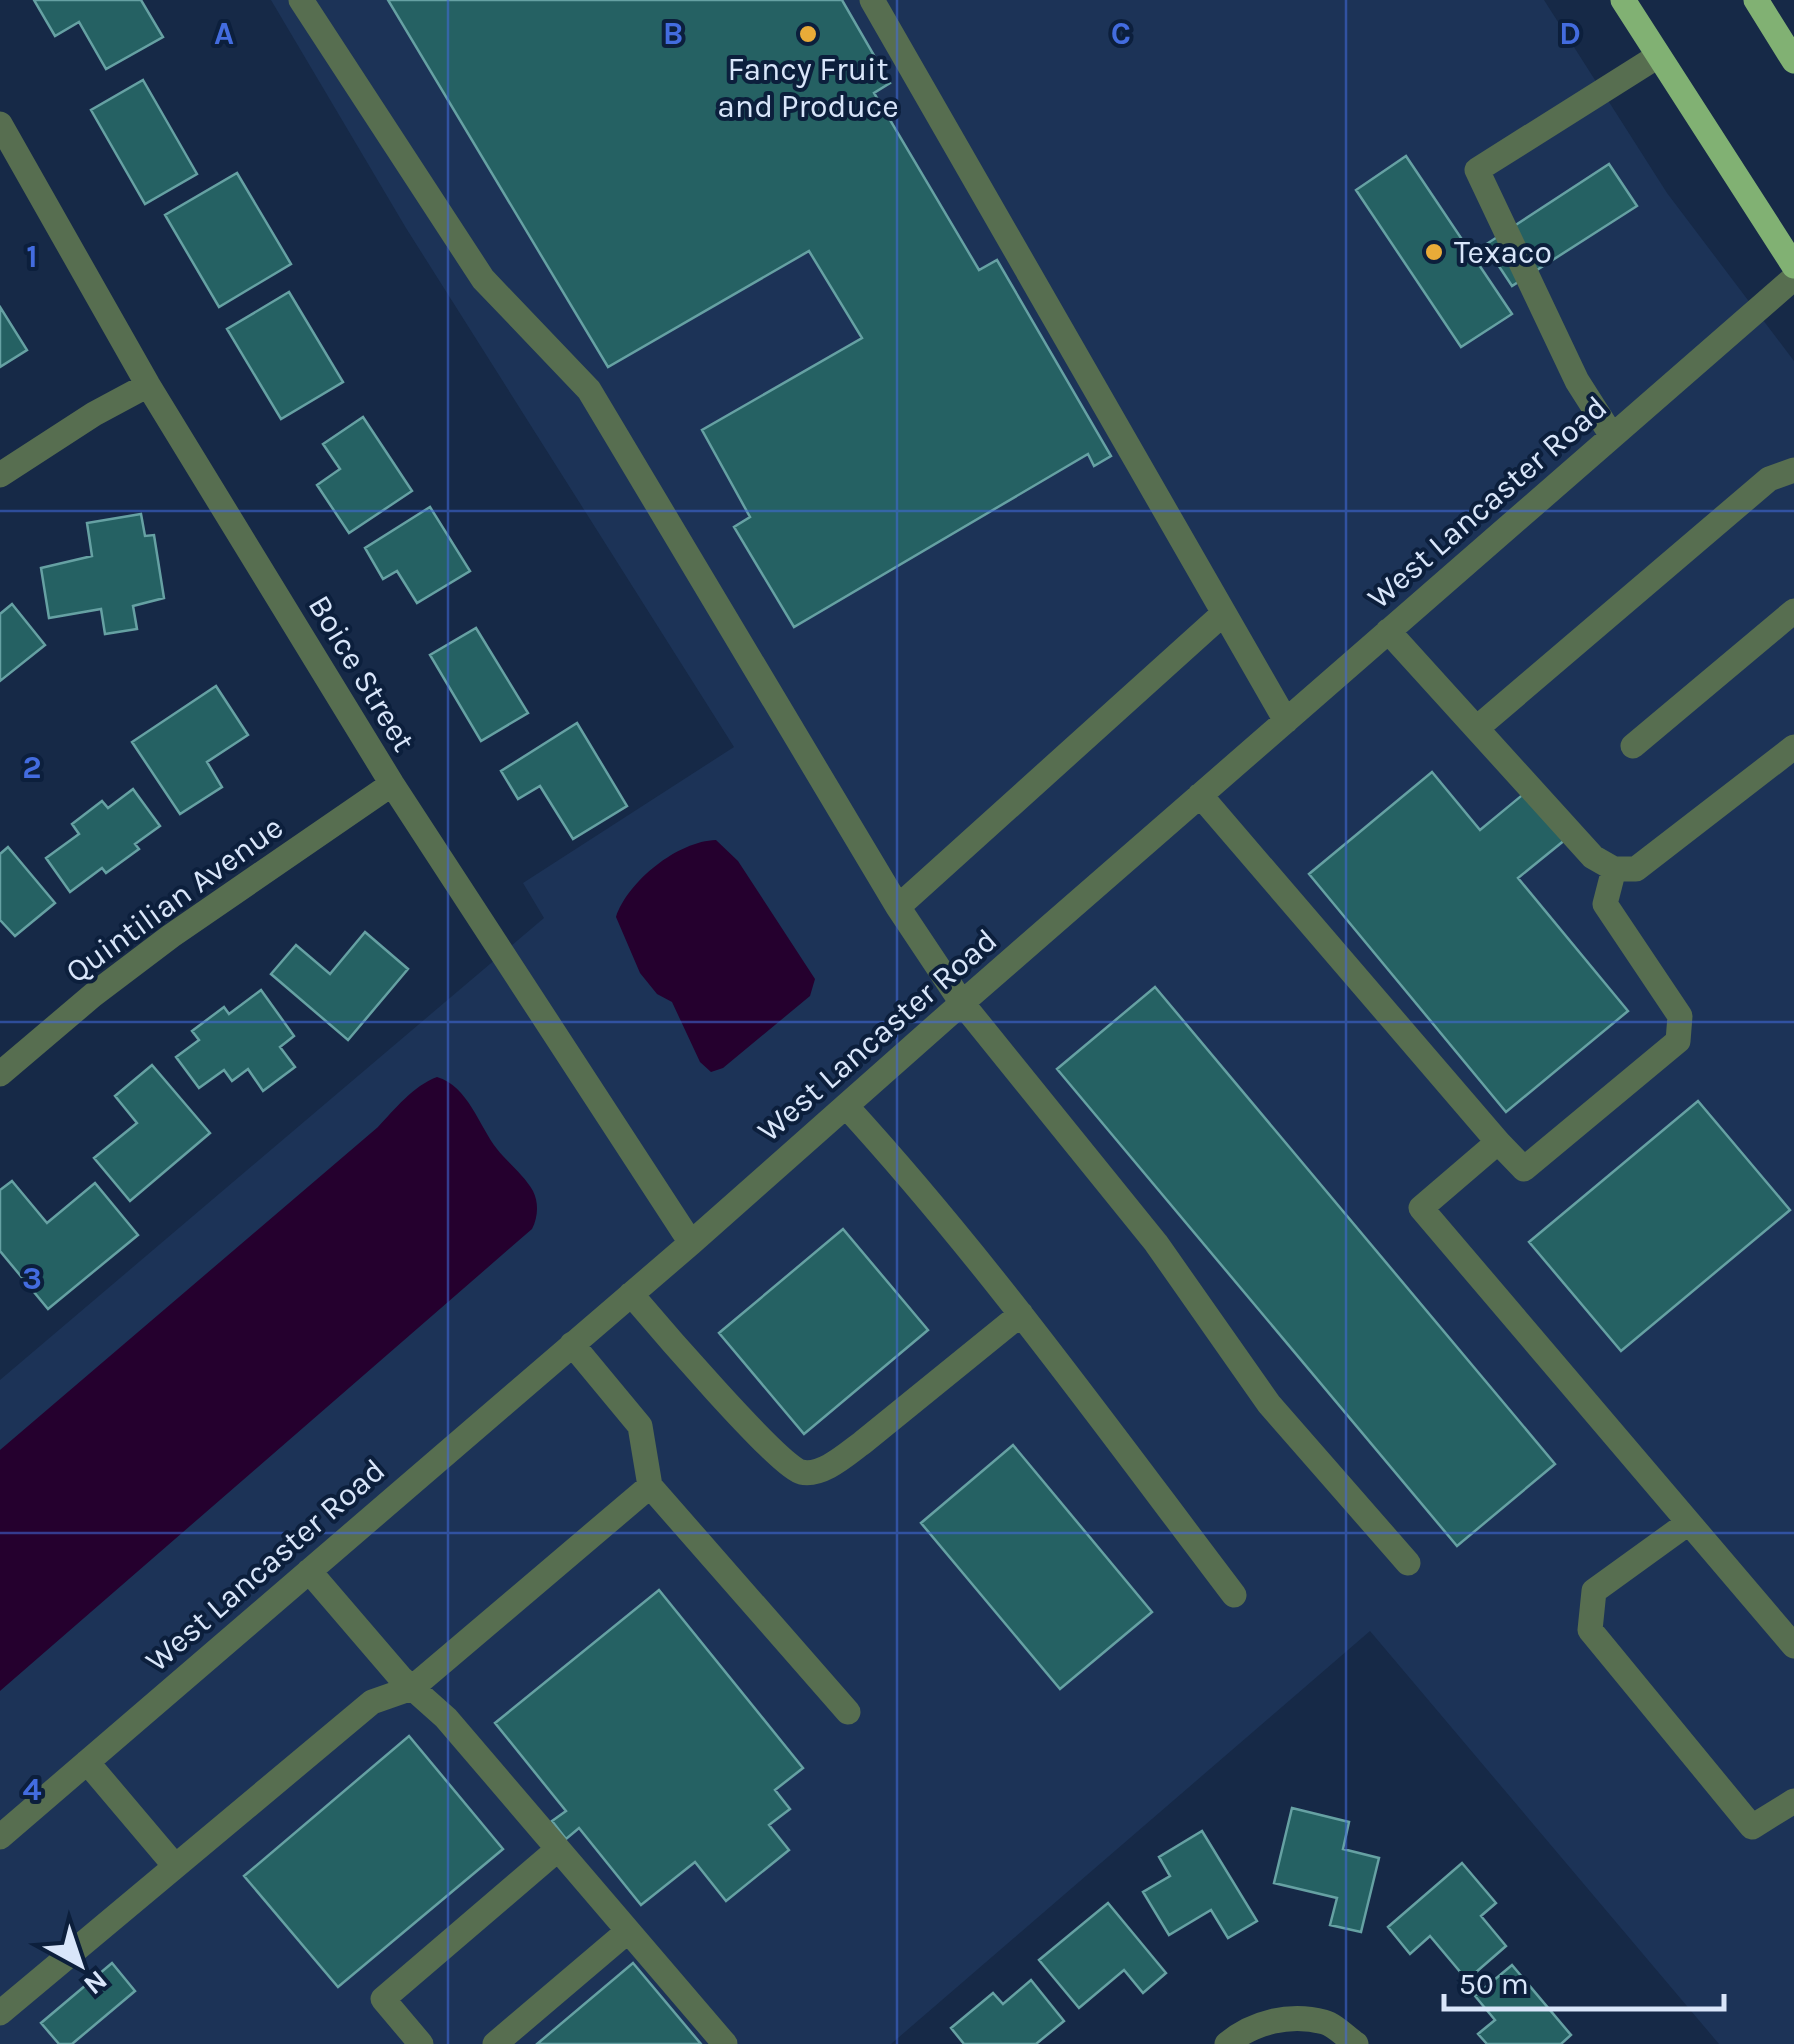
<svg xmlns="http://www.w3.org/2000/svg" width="1794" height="2044" viewBox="0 0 1794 2044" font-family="Karla,sans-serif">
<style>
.built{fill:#1c3357}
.water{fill:#25002e}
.building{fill:#256163;stroke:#66a1a3;stroke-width:2.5}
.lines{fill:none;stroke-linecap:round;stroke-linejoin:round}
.minor{stroke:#576e50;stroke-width:25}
.major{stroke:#81b173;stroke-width:25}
.grid{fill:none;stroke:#436cdf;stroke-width:2.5;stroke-opacity:0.55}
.poi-dot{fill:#e9ab38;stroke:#0c1f3c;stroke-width:4}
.labels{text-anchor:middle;stroke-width:8;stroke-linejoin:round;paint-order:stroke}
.poi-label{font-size:32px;fill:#d9e6fa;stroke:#0c1f3c}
.street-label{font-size:32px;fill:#d9e6fa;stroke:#0c1f3c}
.grid-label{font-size:32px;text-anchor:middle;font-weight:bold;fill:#436cdf;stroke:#0c1f3c;stroke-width:8;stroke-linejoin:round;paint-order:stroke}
</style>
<rect width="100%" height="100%" fill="#162947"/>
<!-- built -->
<path class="built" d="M271,0H1544L1667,193L1794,361V2044H1719L1370,1631L891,2044H0V1380L544,918L523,883L734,747L406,228Z"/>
<!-- water -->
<path class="water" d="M716,840L738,861L815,979L810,996L723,1068L711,1072L700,1062L672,1002L657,994L640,973L616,917C628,881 678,841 716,840Z
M437,1077C468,1086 479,1126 497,1149C508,1163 524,1175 533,1191C539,1203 538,1217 532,1229L0,1691V1450L378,1127C395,1109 413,1086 437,1077Z"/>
<!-- building -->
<path class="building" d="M34,0H141L163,37L106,69L79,22L55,36Z
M388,0H842L890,83L874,93L979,270L997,260L1111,456L1094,466L1088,454L794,627L734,527L750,517L702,430L862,338L809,251L608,367Z
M143,80L197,174L145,204L91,110Z
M1406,156L1512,314L1461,347L1356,190Z
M1609,164L1637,206L1512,286L1485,245Z
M237,173L291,264L219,307L165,215Z
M289,292L343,382L281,419L227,329Z
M0,307L27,350L0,367Z
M363,417L412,491L349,533L317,485L340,469L323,444Z
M430,507L470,571L417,603L397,571L383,579L365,548Z
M141,514L145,536L154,535L164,598L133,606L137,629L105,634L101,609L49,618L41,568L92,556L87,523Z
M12,604L45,645L0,681V614Z
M476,628L528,713L481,741L430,655Z
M216,686L248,735L207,762L222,787L180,814L132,742Z
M577,723L627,806L573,839L540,786L518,799L501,771Z
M1432,772L1480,830L1526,792L1566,839L1518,878L1628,1011L1506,1112L1309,874Z
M133,789L160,826L135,844L139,849L106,873L102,868L70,892L46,858L79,834L72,824L102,801L108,808Z
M8,847L55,903L15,936L0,920V854Z
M365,932L408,969L348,1040L271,974L296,945L330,974Z
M1155,987L1555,1464L1457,1546L1057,1069Z
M261,990L294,1036L280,1047L295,1067L263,1091L248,1069L232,1081L224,1070L199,1088L176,1057L199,1040L192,1031L224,1007L229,1014Z
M152,1065L210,1133L130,1201L94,1158L137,1123L115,1096Z
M1698,1101L1790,1210L1621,1351L1529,1242Z
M12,1181L47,1223L95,1183L138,1235L48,1309L0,1251V1190Z
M843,1229L928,1330L804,1434L719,1333Z
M1013,1445L1152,1612L1060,1689L921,1523Z
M659,1590L803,1768L775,1790L790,1809L769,1825L789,1850L726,1901L695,1862L641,1905L579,1828L566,1839L552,1821L566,1811L495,1723Z
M409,1736L503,1849L338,1987L244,1876Z
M1292,1808L1349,1822L1343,1849L1379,1858L1361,1932L1330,1925L1337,1898L1274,1883Z
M1202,1831L1257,1921L1228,1938L1211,1910L1169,1935L1143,1892L1170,1876L1159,1857Z
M1462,1863L1496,1903L1481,1916L1506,1946L1467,1980L1430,1936L1410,1954L1388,1927Z
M1108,1903L1166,1973L1143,1993L1124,1970L1079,2008L1039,1960Z
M112,1963L135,1991L72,2044H59L41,2023Z
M633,1963L701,2044H537Z
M1512,1965L1571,2035L1561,2044H1487L1478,2034L1495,2020L1475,1996Z
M1031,1980L1064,2021L1036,2044H964L951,2028L993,1993L1003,2004Z"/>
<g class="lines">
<!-- minor -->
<path class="minor" d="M301,0L483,279L589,390L898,907L962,1003L1156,1243L1269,1404L1408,1563
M872,0L1286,721
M0,124L148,385L392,784L691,1243
M1612,436L1577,381L1477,170L1658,56
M0,475L94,414L148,385
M1388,631L1593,857L1614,869H1636L1794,747
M1477,728L1769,479L1794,470
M1633,746L1794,611
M1200,795L1498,1142L1421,1208L1794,1646
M898,907L1224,613
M0,1074L93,995L171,936L392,784
M846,1106C986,1259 1108,1429 1234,1595
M1498,1142L1524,1169L1678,1041L1680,1016L1605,904L1614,869
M631,1294C653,1320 780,1468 801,1472C822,1477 847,1454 862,1443L1021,1314
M572,1344L640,1426L650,1486L848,1712
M1688,1523L1594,1591L1590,1630L1752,1827L1794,1801
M309,1571L400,1677L446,1718L725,2044
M87,1762L175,1866
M0,1837L691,1243L962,1003L1794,278
M0,2013L372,1702L412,1688L650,1486
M421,2044L383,1999L557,1850
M495,2044L628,1931
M1227,2044C1253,2022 1290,2013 1324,2022C1335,2025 1346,2037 1356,2044"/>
<!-- major -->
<path class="major" d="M1623,0L1794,266
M1756,0L1794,61"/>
</g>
<!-- grid -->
<path class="grid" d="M448,0V2044M897,0V2044M1346,0V2044M0,511H1794M0,1022H1794M0,1533H1794"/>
<!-- markers -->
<g class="poi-dot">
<circle cx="808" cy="34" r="10"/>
<circle cx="1434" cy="252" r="10"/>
</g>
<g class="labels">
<!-- poi labels -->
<g class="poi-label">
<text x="808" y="80">Fancy Fruit<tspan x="808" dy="37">and Produce</tspan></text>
<text x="1454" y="263" text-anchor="start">Texaco</text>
</g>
<!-- street labels -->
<g class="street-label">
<text transform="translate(1487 502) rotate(-41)" y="11">West Lancaster Road</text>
<text transform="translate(362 673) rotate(59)" y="11">Boice Street</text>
<text transform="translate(174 899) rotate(-36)" y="11">Quintilian Avenue</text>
<text transform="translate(877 1035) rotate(-41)" y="11">West Lancaster Road</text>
<text transform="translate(265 1565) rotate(-41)" y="11">West Lancaster Road</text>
</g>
</g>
<g class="grid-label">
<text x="224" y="44">A</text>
<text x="673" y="44">B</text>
<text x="1121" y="44">C</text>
<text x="1570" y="44">D</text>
<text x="32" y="267">1</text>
<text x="32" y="778">2</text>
<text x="32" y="1289">3</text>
<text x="32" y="1800">4</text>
</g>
<!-- north arrow -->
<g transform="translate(80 1964) rotate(140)" stroke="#0c1f3c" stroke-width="8" paint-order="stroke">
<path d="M0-8L18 38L0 25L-18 38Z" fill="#d9e6fa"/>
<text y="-15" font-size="28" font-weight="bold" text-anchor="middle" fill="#d9e6fa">N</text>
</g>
<!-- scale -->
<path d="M1444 1994v15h280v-15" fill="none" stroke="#d9e6fa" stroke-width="5"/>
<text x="1459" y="1994" font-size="30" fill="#d9e6fa" stroke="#0c1f3c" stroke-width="8" paint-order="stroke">50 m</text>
</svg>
